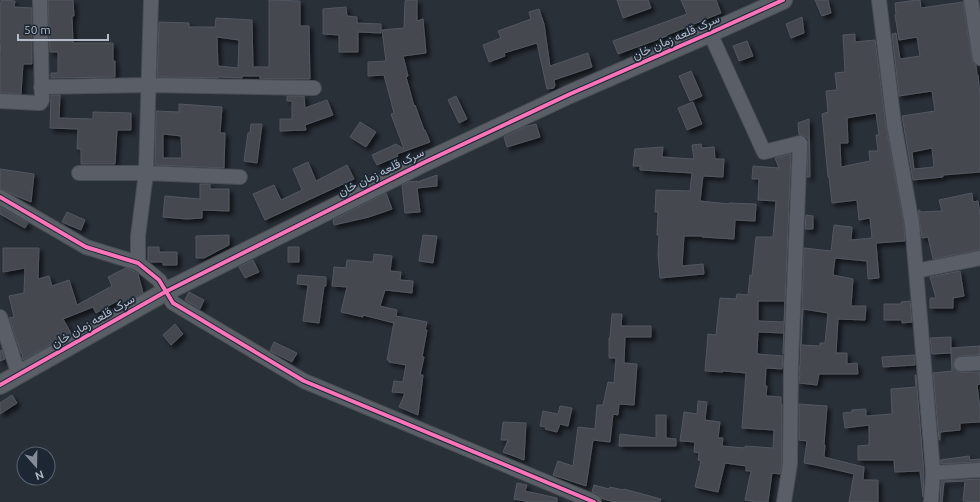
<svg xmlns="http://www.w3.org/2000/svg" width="980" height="502" viewBox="0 0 980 502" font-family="Ubuntu,Vazirmatn,sans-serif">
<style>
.building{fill:#444950;stroke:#52575f;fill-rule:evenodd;filter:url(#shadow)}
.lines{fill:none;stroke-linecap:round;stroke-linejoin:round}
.minor-casing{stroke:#484c53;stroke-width:16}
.tertiary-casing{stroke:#484c53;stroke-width:20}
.minor{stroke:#5a5e66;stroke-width:14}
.tertiary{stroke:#5a5e66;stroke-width:18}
.cycleway-casing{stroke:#1d2633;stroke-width:6}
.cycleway{stroke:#fb73b8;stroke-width:4}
.labels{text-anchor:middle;stroke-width:3.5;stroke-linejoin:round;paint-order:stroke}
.street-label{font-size:12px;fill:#b4bcc9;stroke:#1d2633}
</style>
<defs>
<filter id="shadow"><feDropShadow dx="3.5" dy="3.5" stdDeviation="2" flood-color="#0009"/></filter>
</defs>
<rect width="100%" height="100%" fill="#2a3038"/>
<!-- building -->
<path class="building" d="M1,0L15,1L14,7L32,8V64H23L21,94L0,93V58L1,38H0V3H1Z
M48,0H73L74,16H72L73,43H113V61H115V77L51,78V73H58V52H50Z
M269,0L300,1V26H309L310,79H260V76H242V78L218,77V78L157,77L159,22L189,23V27H215L216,18L252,20L253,67H269ZM217,37L239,40L238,68L218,66Z
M407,0H417V21L423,19L426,53L403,56L408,76L406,77L414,106L415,105L424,130H425L430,142L397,154L398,156L377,165L372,155L396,144L404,149L391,114L394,113L384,75L368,76V62L386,61L382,30L404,28L405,1Z
M617,0H648L651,8L623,18Z
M681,0H716L721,13L667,35V36L618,54L613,41L687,14Z
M815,0H828L831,13L822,16Z
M917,0H920L921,8L963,2L972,59L973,63L976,65L977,75H978L980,95V172L943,175V177L913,180L902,116L935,111L932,91L899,96L892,34L896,33L900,59L920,56L917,37L899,40L895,15L896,14L895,3ZM932,148L934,167L914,169L912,152Z
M346,7L347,16L357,17V23L381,24V33L358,32V52H339V35L323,34V9Z
M539,9L544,24L550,66L588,53L592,67L554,80L555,86L554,87V88L547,89L537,43L504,53L505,56L489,62L483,45L501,38L498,31L531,19L529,12Z
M802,17L804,33L791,38L786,24Z
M855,34V42L875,40L886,126L904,225L905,241L876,243L879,278L868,279L867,261L835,258L833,275L853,279L851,306H866L865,320L838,319L836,353H847V364L857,363L858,374H819L817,385L799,383L800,372H799L800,364L804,248L831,251L834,225L852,227L851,240L872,238L870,218L859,220L857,200L832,203L829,177H828L822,114L828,112L826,91L837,90L835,73L845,72L843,35ZM876,113L879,135H876L878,151H869L870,161L841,167L840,143H848L847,118ZM803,309L828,313L825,343H820V346L801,345Z
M747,41L753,56L739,61L733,46Z
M691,71L702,96L690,101L679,76Z
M51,95H60L59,118L93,119V112L131,113V130H117L115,164H81V149H77L78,129L50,128Z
M287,96H304L305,108L327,100L333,115L305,125L306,130L280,131V119H292V101H287Z
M456,96L467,119L459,123L448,100Z
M693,102L702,124L687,130L678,108Z
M179,104L222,107L220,133H225L224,168L155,165L156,111L179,112ZM163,134L181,136L182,158H163Z
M809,119L810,177H807L808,143V139L806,137L802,135H799L798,123Z
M360,122L376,132L366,147L350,137Z
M251,124H262L257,163L244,161L248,133H250Z
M536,124L540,137L507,147L504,137L524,127Z
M701,144L702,148L714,147L715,159H724L723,177L703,176L700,201L729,204V203L756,204L755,221L735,220L734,239L702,237V236H684L682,266L703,264L704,274L660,278L658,254L659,235H657L658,212H655L656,190L690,191L692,173L640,170V166H633L635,149L663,147L662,157L694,159L692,145Z
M791,154L783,354L784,333L758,332L757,354L783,356L782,369L766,368L765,386H767L766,396L781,397V404H782V463L780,474L772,473L768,502H756L745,500L751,471H746V466L725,463L718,492L695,487L701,461L698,460L699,453L694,452L695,442L680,441L684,412L697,414L698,401L707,402L705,420L720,422L718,438H723L722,446L745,448V446L773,448L774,430L742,428L746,373L723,371V372L705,371L708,334L716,335L720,298L736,299L737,294L748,295L750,275L752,276L756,237H773L776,201L758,200L759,179H752L753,166L779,168L775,158ZM758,301H785L784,322L758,321Z
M308,162L316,181L347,165L354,179L265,220L253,194L274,185L281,200L302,190L293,169Z
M0,169L34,174L31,202L16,196L4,190L0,189Z
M437,175V186L417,188L420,212L405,213L402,185L408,182L417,181V182Z
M200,184H210V189H229V211L202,210V218L187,219L163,217L165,196L200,199Z
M386,193L392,209L369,217L334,225L333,220Z
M972,193L973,202L978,201L980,214V250L933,259L928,237L922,238L918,211L920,210V212L942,211L939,200Z
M0,207L28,223L25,228L0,214Z
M67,212L85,220L81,230L62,222Z
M806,215L813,216V229H805Z
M229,235V245L204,258H196V236Z
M423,235L437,236L433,263L419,261Z
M148,247H159V252H177V265H163V262H151L148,260Z
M288,247H299V262H288Z
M3,248H39L38,279L49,276L52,286L69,280L77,305L112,286L108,277L126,268L134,271L138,274L143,293L121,305L119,300L96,313L93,307L63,319L71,333L23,360L22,353H21L9,318L14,317L9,296L24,293L25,268L3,272Z
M374,254L392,256L390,271L401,272L400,280L413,281L412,293L385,290L380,306L397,310L396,316L427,322L425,330H427L422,357H424L420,375H423L418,415L399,407L405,393L392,392L394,381L403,382L406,365L389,362V360H387L394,322V323L363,315V317L341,312L347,287L332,286L334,267L346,268L347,260L373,262Z
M253,260L259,272L245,278L239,267Z
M960,271L964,296L953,298V308H930V298H936L930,277Z
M298,275L326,277V286H324L319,323L303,321L308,285L297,284Z
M189,292L204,300L200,309L185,300Z
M910,301L912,322L902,323V320H884V304H901V302Z
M612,314H622L621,326H651V337H625L624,363L637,364L634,405L619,404L618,415L613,414L610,442L593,440L586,486L553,475L558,461L573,466L578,427L595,429L597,405H603L608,382L614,383L616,358H609V338H610Z
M175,324L183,334L171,345L163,335Z
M951,337V353L932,354L930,338Z
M274,342L297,353L292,362L270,351Z
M980,346V355L961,356L957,357L954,360L953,364L954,368L958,372H980V384L977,385L980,409V422L960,423V430L940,432V440H939L933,373L952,371L951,348Z
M2,350L5,359L0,361V351Z
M915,355V365L883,367L882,357Z
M915,375H916L924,473L923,497L920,471L895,472L894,460H858V446L869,445V425L845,428L843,413L852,412V410L866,409V416L892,414L891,389L916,387Z
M12,395L17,403L0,414V403Z
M799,404L827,406L824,444L825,445L824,457L864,467L863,480H878V502H849L854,474L816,465L804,463L807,441L799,440Z
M560,406L572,408L568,426L560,424L557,432L545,429L546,427L540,426L543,411L558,414Z
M656,415H666V438L676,439V446H619L620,434L656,438Z
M503,422L526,423L524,460L503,452L508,440H501Z
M969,456L970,460L980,459V462L941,464L940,460Z
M980,479V502L963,501L965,481L944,482L942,502H940L941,481Z
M517,483L527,485L525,491L557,498V502H530L514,499Z
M594,485L609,489L610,487L623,490L624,489L661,499L660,502H615L607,500L601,498L598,494L592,492Z"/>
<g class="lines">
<defs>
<path id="minor" d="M879,0L894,124L912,224L930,436L933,473L931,502
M971,0L980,58
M710,33L764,152L800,143L791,364L790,464L784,502
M41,87L148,85L314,88
M0,101L38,103H40L42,100L40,0
M79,173H146L240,177
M0,197L86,247L138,263L159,280L173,303L304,381L594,502
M138,263V236L146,173L151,0
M916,271L980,258
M0,317L19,375
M961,364L980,363
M933,473L980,470"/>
<path id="tertiary" d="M0,385L165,292L425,162L570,94L710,33L783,0"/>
</defs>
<!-- minor casing -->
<use href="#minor" class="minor-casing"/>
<!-- tertiary casing -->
<use href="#tertiary" class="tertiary-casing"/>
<!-- minor -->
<use href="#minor" class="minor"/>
<!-- tertiary -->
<use href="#tertiary" class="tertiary"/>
<defs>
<path id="cycleway" d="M0,197L86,247L138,263L159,280L173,303L304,381L594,502
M0,385L165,292L425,162L570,94L710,33L783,0"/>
</defs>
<!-- cycleway casing -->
<use href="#cycleway" class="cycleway-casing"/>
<!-- cycleway -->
<use href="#cycleway" class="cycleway"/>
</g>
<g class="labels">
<!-- street labels -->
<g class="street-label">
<text transform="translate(676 37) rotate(-24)" y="4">سرک قلعه زمان خان</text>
<text transform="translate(381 172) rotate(-26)" y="4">سرک قلعه زمان خان</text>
<text transform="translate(93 321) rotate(-30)" y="4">سرک قلعه زمان خان</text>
</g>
</g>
<!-- north arrow -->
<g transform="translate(36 466) rotate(160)"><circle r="19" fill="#1d2633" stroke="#59626f"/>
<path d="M0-3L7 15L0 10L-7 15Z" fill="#848b96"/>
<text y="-6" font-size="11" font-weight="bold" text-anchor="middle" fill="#b4bcc9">N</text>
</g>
<!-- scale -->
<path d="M18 34v6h90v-6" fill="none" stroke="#b4bcc9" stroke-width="2"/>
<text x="24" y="34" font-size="12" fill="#b4bcc9" stroke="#1d2633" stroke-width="3" paint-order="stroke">50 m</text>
</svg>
